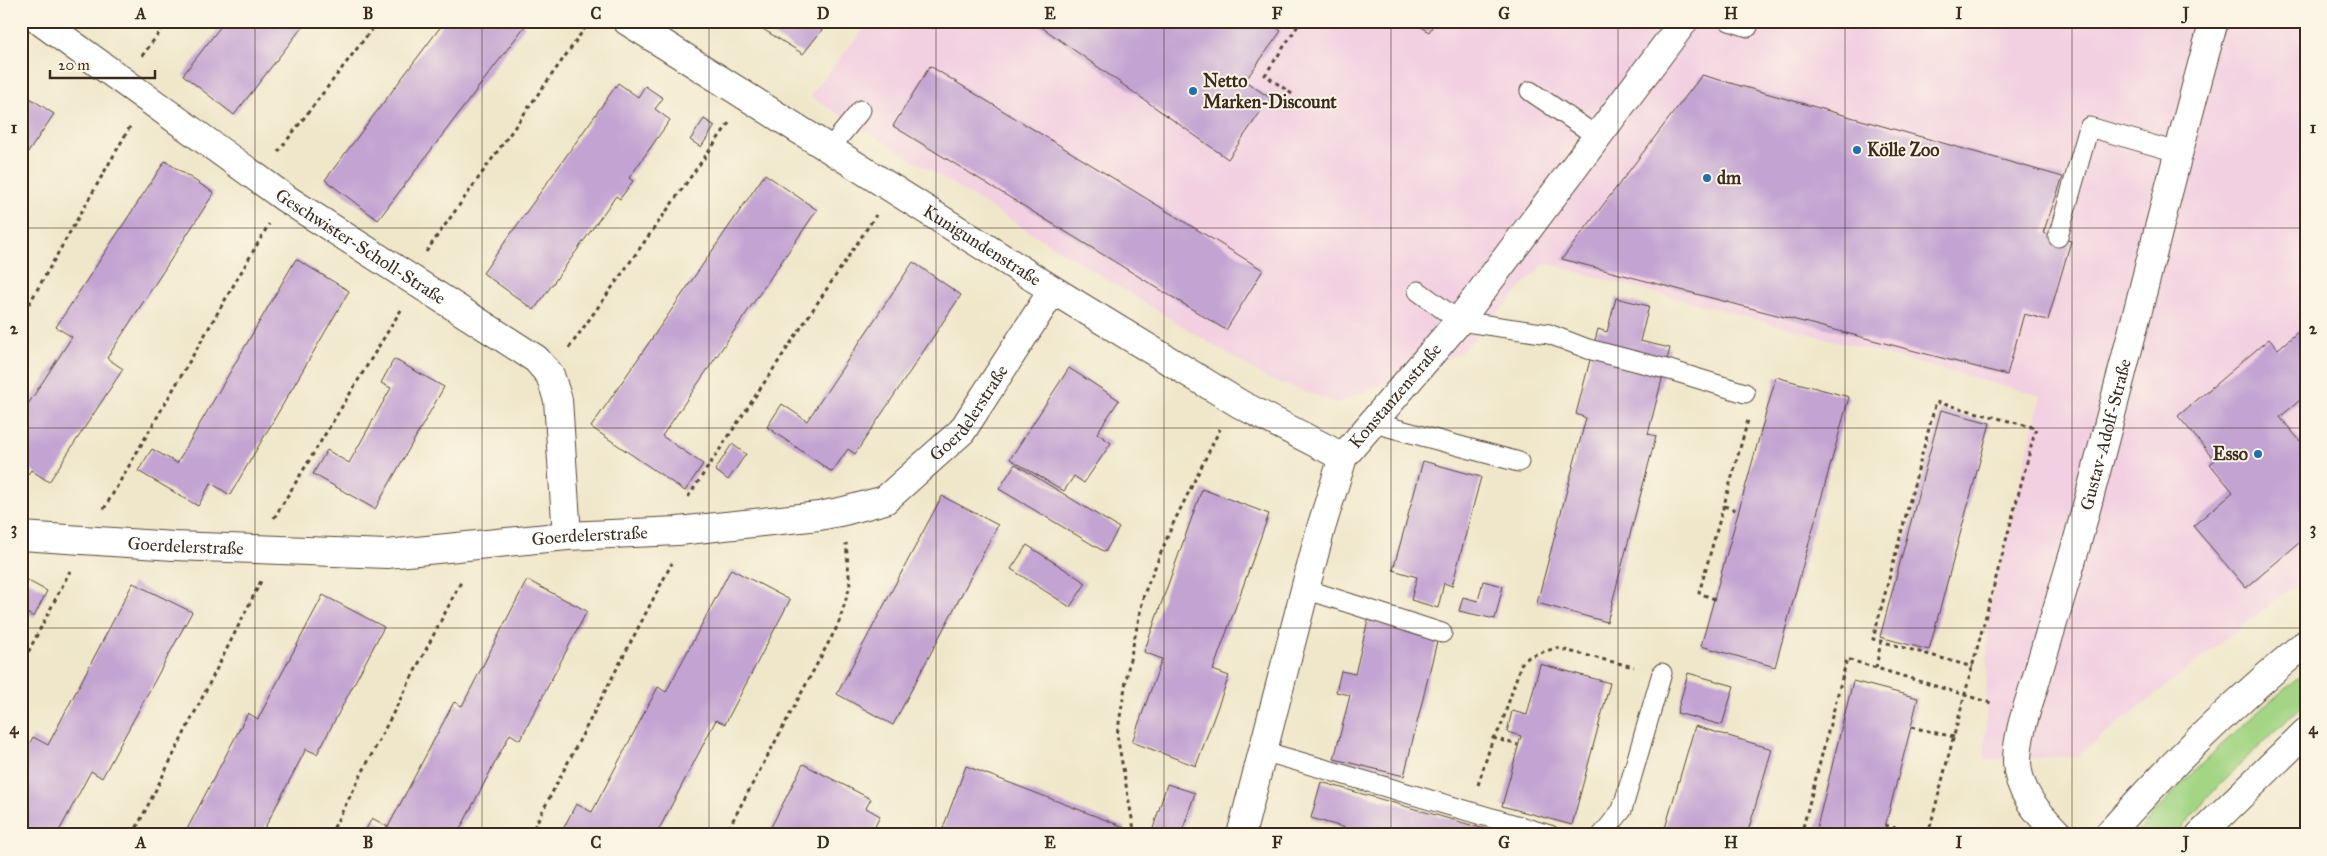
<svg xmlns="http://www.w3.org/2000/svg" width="2327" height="856" viewBox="0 0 2327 856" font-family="'IM FELL Great Primer',serif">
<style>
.built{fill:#f2cfe1}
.green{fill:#a3d584;stroke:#6f8051}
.building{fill:#c3a3d2}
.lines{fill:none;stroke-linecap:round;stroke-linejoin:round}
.service-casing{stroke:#564638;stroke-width:21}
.minor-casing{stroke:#564638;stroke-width:30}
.primary-casing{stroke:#564638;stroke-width:30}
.path{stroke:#564638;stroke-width:3;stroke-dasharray:4 4;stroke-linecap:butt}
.service{stroke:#fff;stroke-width:19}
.minor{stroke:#fff;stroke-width:28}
.primary{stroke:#fff;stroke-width:28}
.grid{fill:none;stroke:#3b2a1e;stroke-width:1;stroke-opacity:0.55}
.poi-dot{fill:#1f6fb2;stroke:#fcf5e5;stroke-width:2}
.labels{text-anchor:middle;stroke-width:4;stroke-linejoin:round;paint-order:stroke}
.poi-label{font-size:18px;font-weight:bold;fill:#3b2a1e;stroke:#fcf5e5;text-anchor:start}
.street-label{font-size:18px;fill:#3b2a1e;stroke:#fcf5e5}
.neatline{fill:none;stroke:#3b2a1e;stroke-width:2}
.grid-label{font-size:16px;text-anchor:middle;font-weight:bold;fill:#3b2a1e}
</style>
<rect width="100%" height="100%" fill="#fcf5e5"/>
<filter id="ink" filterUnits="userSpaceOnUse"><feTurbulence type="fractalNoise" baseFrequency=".02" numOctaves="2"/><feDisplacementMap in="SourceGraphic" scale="10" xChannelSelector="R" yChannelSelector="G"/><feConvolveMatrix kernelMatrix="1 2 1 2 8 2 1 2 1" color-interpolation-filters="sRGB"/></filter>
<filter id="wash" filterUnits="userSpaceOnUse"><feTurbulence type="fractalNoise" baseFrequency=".0096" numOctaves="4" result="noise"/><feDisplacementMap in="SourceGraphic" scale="20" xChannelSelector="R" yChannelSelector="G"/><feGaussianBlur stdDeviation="1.12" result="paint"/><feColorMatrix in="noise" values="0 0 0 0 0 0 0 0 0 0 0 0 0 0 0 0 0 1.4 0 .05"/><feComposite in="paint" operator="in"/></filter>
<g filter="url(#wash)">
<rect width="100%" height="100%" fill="#f0e7ca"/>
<!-- built -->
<path class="built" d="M870,21H2306V576L2077,756L1985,760L1988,616L2041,396L1545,263L1460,353L1337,403L1268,379L810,96Z"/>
<!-- green -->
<path class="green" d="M2306,672V702L2221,783L2175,835H2135C2186,776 2245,720 2306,672Z"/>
<g id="blocks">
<!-- building -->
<path class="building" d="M225,21H307L234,115L183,75Z
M445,21H520L525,26L378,220L325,180Z
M750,21H829L803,54Z
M1033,21H1268L1281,31L1245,81L1270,98L1228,159Z
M1412,21H1436L1429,32Z
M930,66L1263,270L1226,330L893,126Z
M1702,75L2063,177L2043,233L2071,241L2048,320L2024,314L2007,375L1562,259Z
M618,83L638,97L645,86L663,98L655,109L670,120L629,178L633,181L620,199L616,196L534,310L483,273Z
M21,92L54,114L21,163Z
M704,119L715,126L701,147L690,140Z
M165,161L214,193L107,358L123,369L49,482L31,470L21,484V415L72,337L56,327Z
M765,174L817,210L662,436L703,464L685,491L591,427Z
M296,259L349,291L230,495L211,483L198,506L138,471L152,449L177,463Z
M913,262L961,295L855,454L848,449L832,472L767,427L782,404L807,421Z
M1616,298L1649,306L1640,341L1670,348L1648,434L1656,436L1607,622L1537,603L1586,418L1576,414L1598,329L1607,332Z
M2306,325V395L2280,417L2306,448V537L2246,588L2193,526L2233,492L2210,464L2215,460L2178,416L2269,339L2278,349Z
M394,359L444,387L375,509L313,474L327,450L349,463L391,388L381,383Z
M1069,368L1119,400L1097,433L1111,443L1084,483L1074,476L1064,491L1010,459Z
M1776,377L1849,397L1775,667L1701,646Z
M1941,410L1990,423L1929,650L1880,637Z
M732,444L746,454L728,480L715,470Z
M1423,461L1481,477L1452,586L1444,583L1438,608L1411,600L1417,577L1393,570Z
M1015,464L1119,528L1105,552L999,489Z
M1202,489L1269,514L1213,670L1229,676L1196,766L1132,742L1162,659L1144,652Z
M942,496L998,525L893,725L837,694Z
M1027,545L1086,583L1070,607L1011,569Z
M731,569L790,600L725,724L716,720L656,835H570L562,831L576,804L592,812L658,687L666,692Z
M21,577L47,591L34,617L21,610Z
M527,580L587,611L520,740L510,734L457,835H363L372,818L388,827L454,702L462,706Z
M1483,581L1503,586L1495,619L1459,611L1463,597L1478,601Z
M133,583L192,612L102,778L91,771L57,835H21V759L33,737L48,745Z
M323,595L384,627L317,754L306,749L261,835H184L248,713L258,719Z
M1368,620L1438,637L1404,776L1334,759L1350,695L1336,692L1341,671L1355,674Z
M1540,664L1610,683L1572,825L1502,806L1521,736L1507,732L1512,711L1527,715Z
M1688,673L1734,686L1722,725L1677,713Z
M1853,681L1918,698L1911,727L1883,835H1815Z
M1695,726L1772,749L1747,835H1663Z
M803,764L871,799L866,808L880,816L871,835H767Z
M966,766L1124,827L1121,835H961L943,828Z
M1321,782L1502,834V835H1370L1311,818Z
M1167,784L1195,793L1181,835H1151Z"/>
</g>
</g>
<g filter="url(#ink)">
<use href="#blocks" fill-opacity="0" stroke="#564638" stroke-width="1"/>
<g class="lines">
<defs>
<path id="service" d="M1729,21L1748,27
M1530,91L1598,137
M830,148L861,110
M2058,237L2089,127L2177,152
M1418,291L1459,321L1549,334L1588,349L1670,370L1745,393
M1374,423L1519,462
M1305,589L1442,633
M1263,751L1550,835
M1602,835L1622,810L1662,673"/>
<g id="minor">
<path id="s1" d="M40,21L285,198L536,359L550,375L558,400L567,536"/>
<path id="s2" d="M627,21L1053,290L1240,404L1343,457"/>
<path id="s3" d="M21,536L174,546L387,554L567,536L678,531L819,516L844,511L885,500L962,431L1053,290"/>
<path id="s4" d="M1241,835L1321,528L1343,457L1459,321L1684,21"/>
<path id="s5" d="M2059,835C2039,814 2018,793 2017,762C2017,736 2027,708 2035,683C2049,634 2065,585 2079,535C2126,364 2166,192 2214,21"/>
</g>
<path id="primary" d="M2108,835C2169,766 2235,701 2306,643
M2200,835L2306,732"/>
</defs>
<!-- service casing -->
<use href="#service" class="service-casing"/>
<!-- minor casing -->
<use href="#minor" class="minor-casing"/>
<!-- primary casing -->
<use href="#primary" class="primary-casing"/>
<!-- path -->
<path class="path" d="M142,56L168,21
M1292,94L1265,75L1301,21
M278,152L378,21
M426,252L590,21
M21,318L131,125
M569,348L729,123
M688,497L876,215
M1724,506L1739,511
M104,509L269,224
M274,518L401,310
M1715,599L1699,593L1748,420
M21,666L70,571
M1876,668L1881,641
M1911,727L1954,737
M1493,738L1518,745
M1478,785L1493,738L1500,729L1521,664L1530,656L1556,648L1634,667
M1885,825L1919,835
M133,835L261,581
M330,835L462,580
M530,835L672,563
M725,835L838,625L850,586L846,543
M1135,835L1117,735L1128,669L1144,594L1172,526L1220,429
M1801,835L1847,659L1994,704
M1928,835C1963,699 2000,564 2036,428L1936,402L1873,639L1973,667"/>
<!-- service -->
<use href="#service" class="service"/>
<!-- minor -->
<use href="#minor" class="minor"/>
<!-- primary -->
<use href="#primary" class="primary"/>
</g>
</g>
<!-- grid -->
<path class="grid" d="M255,21V835M482,21V835M709,21V835M936,21V835M1164,21V835M1391,21V835M1618,21V835M1845,21V835M2072,21V835M21,228H2306M21,428H2306M21,628H2306"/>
<!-- markers -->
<g class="poi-dot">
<circle cx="1193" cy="91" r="5"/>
<circle cx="1857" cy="150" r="5"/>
<circle cx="1707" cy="178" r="5"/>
<circle cx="2258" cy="454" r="5"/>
</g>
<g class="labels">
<!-- poi labels -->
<g class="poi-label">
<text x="1203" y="87">Netto<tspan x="1203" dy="21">Marken-Discount</tspan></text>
<text x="1867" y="156">Kölle Zoo</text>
<text x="1717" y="184">dm</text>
<text x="2248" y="460" text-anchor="end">Esso</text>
</g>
<!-- street labels -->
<g class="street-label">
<text dy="6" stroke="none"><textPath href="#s2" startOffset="420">Kunigundenstraße</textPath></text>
<text dy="6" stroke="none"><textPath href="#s1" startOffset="392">Geschwister-Scholl-Straße</textPath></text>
<text dy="6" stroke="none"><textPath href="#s4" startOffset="472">Konstanzenstraße</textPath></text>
<text dy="6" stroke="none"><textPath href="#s3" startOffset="990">Goerdelerstraße</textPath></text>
<text dy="6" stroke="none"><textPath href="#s5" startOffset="426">Gustav-Adolf-Straße</textPath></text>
<text dy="6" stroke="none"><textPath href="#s3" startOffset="570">Goerdelerstraße</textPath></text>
<text dy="6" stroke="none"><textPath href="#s3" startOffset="165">Goerdelerstraße</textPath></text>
</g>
</g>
<!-- margin -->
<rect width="2327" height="856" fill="none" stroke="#fcf5e5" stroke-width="55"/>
<!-- scale -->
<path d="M50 70v8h105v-8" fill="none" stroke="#3b2a1e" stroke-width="2.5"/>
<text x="58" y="70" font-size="15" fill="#3b2a1e" stroke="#fcf5e5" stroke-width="4" paint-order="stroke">20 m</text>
<rect x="28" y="28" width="2272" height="800" class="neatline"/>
<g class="grid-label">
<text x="141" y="19">A</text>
<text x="368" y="19">B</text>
<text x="596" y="19">C</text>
<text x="823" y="19">D</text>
<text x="1050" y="19">E</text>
<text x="1277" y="19">F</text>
<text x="1504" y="19">G</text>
<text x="1731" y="19">H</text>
<text x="1959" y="19">I</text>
<text x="2186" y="19">J</text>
<text x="14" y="133">1</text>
<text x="2313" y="133">1</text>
<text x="14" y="334">2</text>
<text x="2313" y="334">2</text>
<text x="14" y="534">3</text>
<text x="2313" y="534">3</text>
<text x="14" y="734">4</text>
<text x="2313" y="734">4</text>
<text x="141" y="848">A</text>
<text x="368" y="848">B</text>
<text x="596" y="848">C</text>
<text x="823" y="848">D</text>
<text x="1050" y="848">E</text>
<text x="1277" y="848">F</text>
<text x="1504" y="848">G</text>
<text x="1731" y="848">H</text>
<text x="1959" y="848">I</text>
<text x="2186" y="848">J</text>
</g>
</svg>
